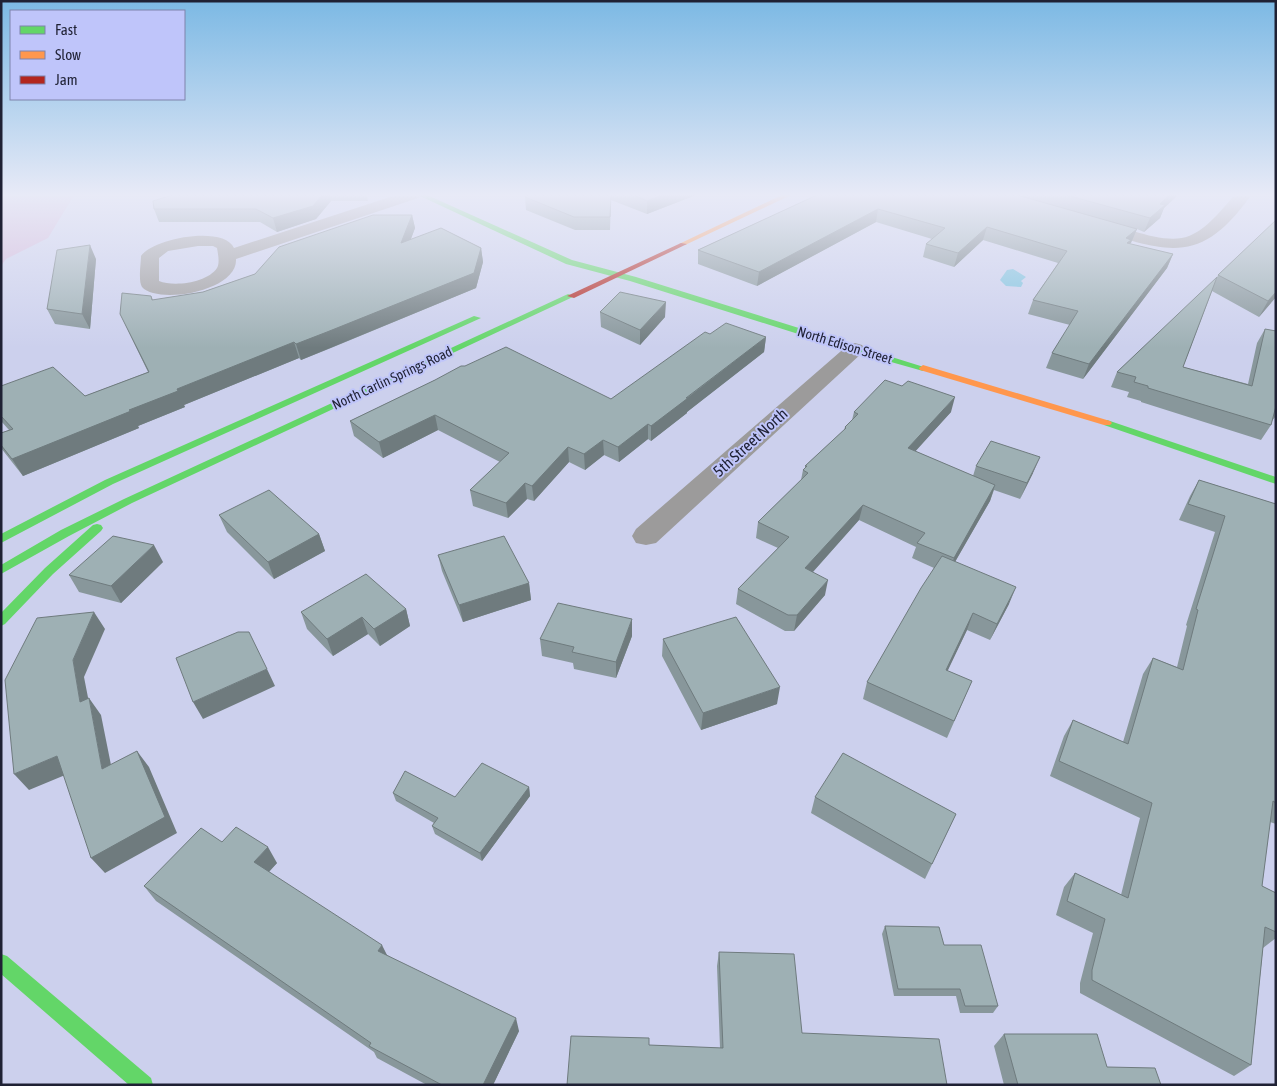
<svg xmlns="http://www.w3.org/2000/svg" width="1277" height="1086" viewBox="0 0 1277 1086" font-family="'Asap Condensed',sans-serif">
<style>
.green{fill:#d3b4d7}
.water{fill:#7bc1dd}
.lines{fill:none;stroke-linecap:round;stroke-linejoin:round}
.street{fill:#9c9b9b;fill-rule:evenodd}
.fast{fill:#63d668;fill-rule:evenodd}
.slow{fill:#ff974d;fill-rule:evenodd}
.jam{fill:#b3261e;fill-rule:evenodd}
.wall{fill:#88979b}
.shaded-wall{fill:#6f7b7e}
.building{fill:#9eb0b4;stroke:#6f7b7e}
.labels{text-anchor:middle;stroke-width:4;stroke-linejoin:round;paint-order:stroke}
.far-street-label{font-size:14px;fill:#1f2134;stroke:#bfc5fa}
.street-label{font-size:16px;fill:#1f2134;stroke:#bfc5fa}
</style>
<rect width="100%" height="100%" fill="#ccd0ed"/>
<!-- green -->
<path class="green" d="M1,195H74L48,238L6,259L1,266Z"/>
<!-- water -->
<path class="water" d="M1013,269L1026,277L1021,281L1023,283L1021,287L1006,286L1000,280L1007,270Z"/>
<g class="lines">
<!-- street -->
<path class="street" d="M396,195H420L418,198L236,259C238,291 158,305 142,287C138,281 141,263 141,256C153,238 224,225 234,248ZM198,246H213L217,248C218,254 220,263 217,268C207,283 174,287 159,281V258L168,251Z
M1235,195H1251C1200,268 1166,251 1092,229L1090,225L1092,221L1098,220C1122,226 1165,246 1189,236C1207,229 1221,210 1235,195Z
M855,343L862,345L865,349L862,353L656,543L646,545L636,543L632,536L636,529L848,345Z"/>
<!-- fast -->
<path class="fast" d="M418,195H427L572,260L636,277L927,368L923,371L852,351L630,281L566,264Z
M568,294L575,296L132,503L69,536L1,574V565L61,530L124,499Z
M474,316L481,318L113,484L1,543V534L105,480Z
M1107,420L1276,477V484L1104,425V421Z
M97,524L101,525L103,528L101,531L53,574L5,624L1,626V613L45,568L93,525Z
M1,954L7,956L151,1078L153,1085H129L1,974Z"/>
<!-- slow -->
<path class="slow" d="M782,195H791L685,245L679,244Z
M923,365L1110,421L1112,423L1110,425H1104L920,370L919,368Z"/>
<!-- jam -->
<path class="jam" d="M681,243L687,244L574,298L567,296Z"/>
</g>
<!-- wall -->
<path class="wall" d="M172,195H367L368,201H331L316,219L277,232L260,222H159L154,209Z
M522,195H696L647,214L611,200L610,230H575L526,210L525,197H526Z
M817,195H1178L1164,208L1160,218L1144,232L1137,229L1130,244L1173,254L1167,268L1083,379L1046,368L1052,353L1070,325L1028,314L1033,300L1058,263L983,240L954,267L923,257L926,244L932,239L876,222L757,286L698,264V250Z
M412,215L415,228L411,239L481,248L483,262L476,288L331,348L301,360L299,358L184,405L185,407L138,426L139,428L23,476L1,448V433L9,430L1,421V386L85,396L148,372L120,314L151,296L153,300L203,292L255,274Z
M1276,220V297L1259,317L1212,291L1183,367L1248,384L1257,343L1265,329L1276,331V416L1271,422V425L1261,440L1141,402V401L1127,397L1129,392L1111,387L1117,372L1216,280L1218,275Z
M96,259L90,329L55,324L47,309Z
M600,312L665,317L640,345L601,327Z
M710,334L766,337L764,352L687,412V413L651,441L648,439L619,462L604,455L585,470L569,462L534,501L527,499L508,518L473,506L470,490L500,462L438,430L383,458L354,436L350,421L435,380L611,399Z
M854,412H951L915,451L973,476L976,466L1033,473L1020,499L994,490L990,501L955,562L1009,604L990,640L967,630L947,671L972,681L947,738L863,699L867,682L934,568L912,558L916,547L859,520L813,572L825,595L794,631H785L736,604L738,589L778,548L756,538L758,522L801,480L803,470L805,468V466L844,430L845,427L852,420Z
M1199,480L1276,504V824L1270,822L1262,886L1276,893V938L1263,948L1251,1065L1234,1076L1080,993V983L1093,933L1056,915L1064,887L1075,873L1121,895L1140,818L1050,776L1064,736L1073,720L1123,742L1143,674L1153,658L1177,667L1187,626L1186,625L1215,532L1179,520L1190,496Z
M219,515L319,534L325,551L274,579L227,532Z
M438,555L529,583L531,600L463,622L442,571Z
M163,562L121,603L79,592L69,575Z
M406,609L410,626L380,646L368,634L333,656L307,629L301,612Z
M632,636L616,678L574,669L573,663L542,656L540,639Z
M663,639L777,704L701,730L662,656Z
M529,787L530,796L482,861L435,834L432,826L434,823L396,801L393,793L455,797Z
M815,797L956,814L925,879L811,813Z
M222,842L277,863L269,872L387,955L519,1031L493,1085H427L377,1058L374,1052L156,901L144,886Z
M885,926L944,945L998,1006L993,1013H960L956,996H894L882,934Z
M719,952L802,1033L947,1085L649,1045L720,1048L717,966Z
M1004,1034L1107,1067L1161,1085H1004L994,1046Z"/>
<!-- shaded-wall -->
<path class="shaded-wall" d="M322,195H329L331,201L316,219L277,232L273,218Z
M662,195H696L647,214V201Z
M1169,195H1178L1164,208L1160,218L1144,232L1150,218L1160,204Z
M878,209L876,222L757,286L759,272Z
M412,215L415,228L404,257L401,243Z
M987,227L983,240L954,267L958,253Z
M1137,229L1131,243L1129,244L1126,253V238Z
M90,245L96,259L90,329L82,314Z
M481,248L483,262L476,288L301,360L296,344Z
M1173,254L1167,268L1083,379L1089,364Z
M1276,292V297L1259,317L1268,301Z
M666,302L665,317L640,345V330Z
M766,337L764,352L687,412V413L651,441V426Z
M294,342L299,358L184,405L185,407L138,426L139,428L23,476L12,459L177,389Z
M955,397L951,412L904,464L908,448Z
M435,415L438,430L383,458L379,442Z
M648,424V439L619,462L618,447Z
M603,440L604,455L585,470L584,454Z
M568,447L569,462L534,501L532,486Z
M1040,457L1033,473L1020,499L1027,483Z
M525,483L527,499L508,518L506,503Z
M995,485L990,501L948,574L954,558Z
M863,505L859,520L802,584L805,568Z
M319,534L325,551L274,579L268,562Z
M154,545L163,562L121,603L111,586Z
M828,580L825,595L794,631L797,615Z
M529,583L531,600L463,622L459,605Z
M1016,587L1009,604L990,640L997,624Z
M406,609L410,626L380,646L374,629Z
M94,612L105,629L84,677L92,718L80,702L73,660Z
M973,613L967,630L940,687L946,670Z
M362,617L368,634L333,656L327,639Z
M632,619V636L616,678V662Z
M267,669L275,686L203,719L193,702Z
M780,687L777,704L701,730L703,713Z
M89,698L101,715L115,785L102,769Z
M137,751L149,767L177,833L105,873L91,858Z
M57,756L70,773L29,790L14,774Z
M529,787L530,796L482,861L480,853Z
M268,847L277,863L264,877L254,862Z
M382,945L389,959L378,951Z
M516,1018L519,1031L493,1085H483Z"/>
<!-- building -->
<path class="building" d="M172,195H322L313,206L273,218L256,209H154L153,201Z
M529,195H611L610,217H574L525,197Z
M634,195H662L647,201Z
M817,195H1017L1137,229L1126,238L1131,240L1127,243L1173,254L1089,364L1052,353L1078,311L1033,300L1067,251L987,227L958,253L926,244L945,228L878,209L759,272L698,250Z
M1066,195H1169L1160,204L1165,205L1150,218Z
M373,215H412L401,243L441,228L481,248L474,273L327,332L296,344L294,342L177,389L178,391L129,410L131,411L12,459L1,445V433L13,429L1,416V386L53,367L85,396L149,372L120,314L122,293L151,296L152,300L203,292L255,274L279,247Z
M1276,220V292L1268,301L1218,275Z
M90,245L82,314L47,309L57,250Z
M1217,277L1183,367L1252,386L1265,329L1276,331V406L1271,425L1148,388V386L1134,382L1136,377L1117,372Z
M620,292L666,302L640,330L600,312Z
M726,323L766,337L686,398H688L651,426L648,424L618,447L603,440L584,454L568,447L532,486L525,483L506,503L470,490L509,453L435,415L379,442L350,421L435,380L461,366H465L506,347L611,399L705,332L710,334Z
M885,380L902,386L908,381L955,397L908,448L995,485L954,558L917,543L925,533L863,505L805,568L828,580L797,615H788L738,589L789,537L758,522L808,473L803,470L807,466H805L846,428L845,427L858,414L854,412Z
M991,441L1040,457L1027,483L976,466Z
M1199,480L1276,504V803L1273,801L1262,886L1276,893V932L1265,927L1251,1065L1092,980V970L1105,919L1067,901L1075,873L1128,898L1152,803L1059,761L1073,720L1128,744L1153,658L1183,670L1198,610L1196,609L1225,516L1188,504Z
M269,490L319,534L268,562L219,515Z
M113,536L154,545L111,586L69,575Z
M504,536L529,583L459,605L438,555Z
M942,556L1016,587L997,624L973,613L946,670L972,681L954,721L867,682L921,588Z
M366,574L406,609L374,629L362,617L327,639L301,612Z
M558,603L632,619L616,662L572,652L574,647L540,639Z
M94,612L73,660L80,702L89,698L102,769L137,751L165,817L91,858L57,756L14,774L5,680L37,618Z
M736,617L780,687L703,713L663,639Z
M238,632H249L267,669L193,702L176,658Z
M843,753L956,814L932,864L815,797Z
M482,763L529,787L480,853L432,826L438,818L393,793L405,771L455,797Z
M236,827L268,847L254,862L382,945L378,951L516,1018L483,1085H442L369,1046L371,1043L144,886L201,828L222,842Z
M885,926L939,927L944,945H981L998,1006H965L960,989H898Z
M719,952L794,954L802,1033L939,1039L947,1085H567L571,1036L649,1038V1045L723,1048Z
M1004,1034H1097L1107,1067L1155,1068L1161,1085H1018Z"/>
<!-- sky -->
<linearGradient id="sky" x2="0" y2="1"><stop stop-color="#7cb9e4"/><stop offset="0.56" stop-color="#e8eaf7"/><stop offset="1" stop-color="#e8eaf7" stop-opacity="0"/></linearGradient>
<rect width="1277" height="348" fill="url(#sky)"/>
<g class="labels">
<!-- far-street labels -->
<g class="far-street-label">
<text transform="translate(845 345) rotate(17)" y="5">North Edison Street</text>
<text transform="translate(392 378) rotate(-25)" y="5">North Carlin Springs Road</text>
</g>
<!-- street labels -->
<g class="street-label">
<text transform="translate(750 442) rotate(-42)" y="6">5th Street North</text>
</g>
</g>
<!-- border -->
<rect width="1277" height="1086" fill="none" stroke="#1f2134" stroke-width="5"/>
<!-- legend -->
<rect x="10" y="10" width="175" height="90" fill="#bfc5fa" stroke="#7f83ab"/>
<rect x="20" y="26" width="25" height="8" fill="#63d668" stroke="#7f83ab"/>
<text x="55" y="35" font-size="15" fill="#1f2134">Fast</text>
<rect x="20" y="51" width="25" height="8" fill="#ff974d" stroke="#7f83ab"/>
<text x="55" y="60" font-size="15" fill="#1f2134">Slow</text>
<rect x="20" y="76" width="25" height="8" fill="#b3261e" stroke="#7f83ab"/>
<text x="55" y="85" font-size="15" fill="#1f2134">Jam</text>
</svg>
